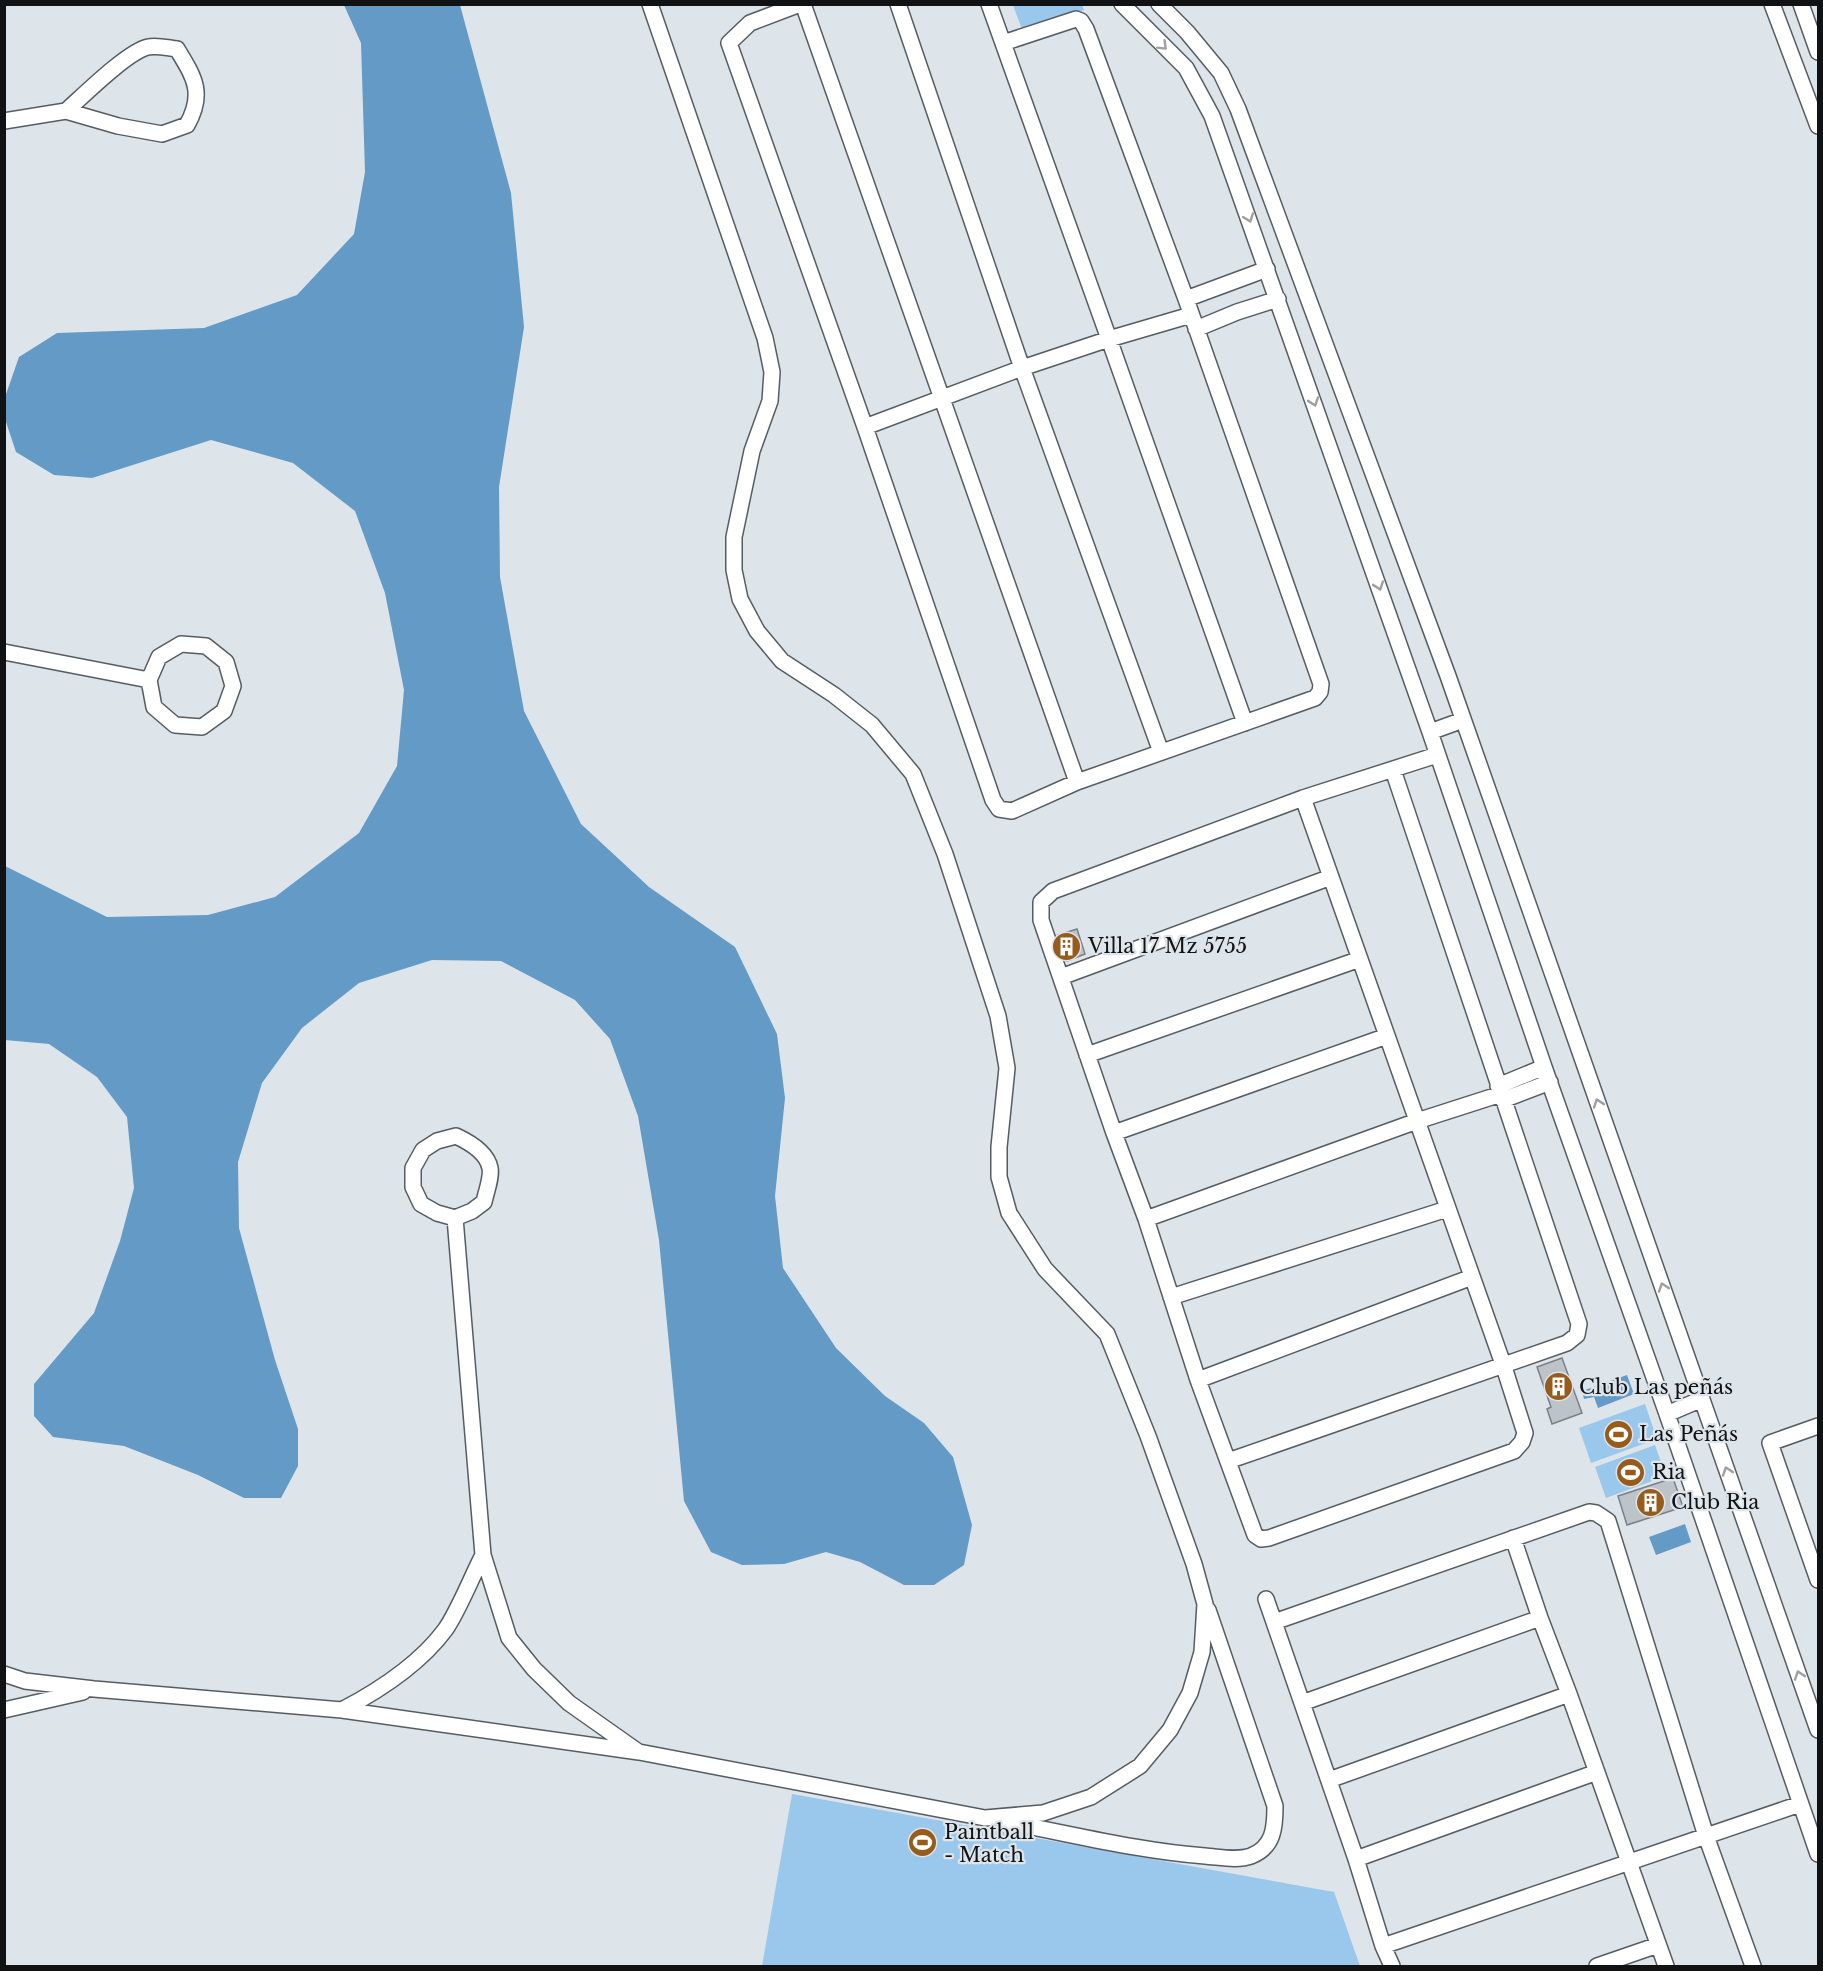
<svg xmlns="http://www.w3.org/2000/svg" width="1823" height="1971" viewBox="0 0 1823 1971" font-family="'Libre Baskerville',serif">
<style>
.green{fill:#99c8ec}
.water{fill:#649bc6}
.building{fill:#bcc3c9;stroke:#7a8086;stroke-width:1.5}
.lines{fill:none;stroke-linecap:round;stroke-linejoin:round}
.minor-casing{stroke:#565d62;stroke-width:18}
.minor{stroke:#fff;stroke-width:15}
.oneway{stroke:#9fa0a1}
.labels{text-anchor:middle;stroke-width:4.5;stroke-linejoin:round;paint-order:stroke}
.poi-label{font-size:20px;fill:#101214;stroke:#dde4ea;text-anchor:start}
</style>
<rect width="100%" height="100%" fill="#dde4ea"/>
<!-- green -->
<path class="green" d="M1013,5H1082L1084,10L1023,32Z
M1645,1404L1657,1439L1591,1463L1579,1428Z
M1655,1445L1666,1476L1606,1498L1595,1467Z
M792,1794L1334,1892L1360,1966H762Z"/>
<!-- water -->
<path class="water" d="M344,5H460L511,193L524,327L499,487L500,577L524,711L581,824L649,887L735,947L777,1034L785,1098L775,1196L783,1268L836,1348L885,1396L924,1423L953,1457L972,1525L964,1565L934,1585H904L860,1562L826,1552L784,1564L742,1565L711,1552L684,1501L659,1240L638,1116L610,1039L575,1000L501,961L432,960L359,983L302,1028L262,1083L238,1162L239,1228L275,1360L298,1429V1466L281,1498H244L198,1475L124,1446L53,1437L34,1416V1384L94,1313L120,1241L134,1188L127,1117L97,1077L49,1044L5,1040V866L107,917L208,915L275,897L359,833L397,766L404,690L385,593L355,511L293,463L211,440L92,478L54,475L16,452L5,419L4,400L19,357L57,333L204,328L297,295L354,234L365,172L361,43Z
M1627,1375L1634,1394L1598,1408L1594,1397L1584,1399L1582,1391Z
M1685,1524L1691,1542L1656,1555L1649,1537Z"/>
<!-- building -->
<path class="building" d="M1077,929L1085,954L1067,961L1058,935Z
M1562,1358L1582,1413L1552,1424L1547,1409L1551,1407L1537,1367Z
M1673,1478L1683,1507L1627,1525L1618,1496Z"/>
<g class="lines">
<defs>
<path id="minor" d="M800,4L750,23L729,43L865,427L993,800L999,809L1012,811L1077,782L1315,698L1320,692L1321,684L1186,299L1086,29L1081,21L1076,19L1003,43
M803,4L1077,782
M898,4L1022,368L1161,752
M989,4L1109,339L1245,723
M1122,4L1186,68L1212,116L1430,732L1544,1067L1667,1414L1818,1854
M1159,4L1187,32L1221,73L1238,109L1448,676L1818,1730
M1772,4L1818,126
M1801,4L1818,52
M4,121L66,111L118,126L162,134L187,125C205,93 194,77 177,49C168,48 157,45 148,47C127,52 84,95 66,111
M1186,299L1267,269
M1196,329L1237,312L1278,299
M865,427L1022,368L1109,339L1191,315
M181,644L206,646L226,662L233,686L224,711L202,727L175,725L154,707L149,680L159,657Z
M4,652L149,680
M1430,732L1463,720
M1303,798L1503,1364L1525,1433L1522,1442L1514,1451L1269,1538L1261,1539L1255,1535L1198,1380L1146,1219L1114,1133L1041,920V902L1053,891L1303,798L1437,755
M1061,977L1331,877
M1087,1055L1360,959
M1498,1086L1544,1067
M1503,1100L1550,1082
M1114,1133L1387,1036
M456,1136C469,1142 487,1152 490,1168C492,1177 486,1192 484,1202L472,1211L455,1218L437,1213L421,1204L413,1187V1168L423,1150L437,1141Z
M455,1218L483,1555L509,1638L534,1669L569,1703L637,1751
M1146,1219L1417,1121L1501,1094
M1171,1297L1447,1209
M1198,1380L1472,1277
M1667,1414L1702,1399
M1818,1426L1770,1443L1818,1580
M1228,1461L1567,1343L1577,1335L1579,1324L1393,770
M1513,1538L1540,1618L1569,1694L1666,1966
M1266,1599L1356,1859L1383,1946L1392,1966
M1274,1622L1589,1512L1596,1513L1608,1521L1706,1836L1753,1966
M4,1674L25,1681L94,1689L342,1710L639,1752L985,1818L1043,1813L1091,1797L1140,1766L1170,1730L1190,1693L1202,1652L1205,1604L1194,1564L1148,1436L1107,1334L1045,1269L1009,1213L999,1177V1147L1007,1068L998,1016L945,854L913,774L872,725L834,695L782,661L757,631L740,599L734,570V537L752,451L770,401L772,372L765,338L650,4
M1302,1703L1540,1618
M4,1710L83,1692
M342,1710C380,1690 419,1665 445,1630C458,1612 472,1576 483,1555
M1329,1780L1569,1694
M1006,1822C1072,1834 1138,1851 1205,1856C1220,1857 1237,1861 1251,1856C1274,1847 1275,1827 1275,1806L1208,1610
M1356,1859L1597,1772
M1383,1946L1800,1804
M1597,1966L1658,1945"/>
</defs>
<!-- minor casing -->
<use href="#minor" class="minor-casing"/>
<!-- minor -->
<use href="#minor" class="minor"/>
</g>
<!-- one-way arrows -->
<defs><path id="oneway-chevron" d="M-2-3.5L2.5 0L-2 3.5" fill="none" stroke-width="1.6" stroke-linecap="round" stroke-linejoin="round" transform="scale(1.5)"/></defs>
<g class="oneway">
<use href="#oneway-chevron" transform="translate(1163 46) rotate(45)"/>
<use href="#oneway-chevron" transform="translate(1249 218) rotate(70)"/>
<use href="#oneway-chevron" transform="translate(1314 402) rotate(71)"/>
<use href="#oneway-chevron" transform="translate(1379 586) rotate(71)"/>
<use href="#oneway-chevron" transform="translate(1598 1103) rotate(-109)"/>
<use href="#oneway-chevron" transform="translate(1663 1287) rotate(-109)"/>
<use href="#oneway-chevron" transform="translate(1727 1471) rotate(-109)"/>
<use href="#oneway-chevron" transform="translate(1799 1675) rotate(-109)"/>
</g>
<!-- icons -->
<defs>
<symbol id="building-disc" viewBox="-11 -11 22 22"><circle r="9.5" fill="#975b1c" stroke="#dde4ea"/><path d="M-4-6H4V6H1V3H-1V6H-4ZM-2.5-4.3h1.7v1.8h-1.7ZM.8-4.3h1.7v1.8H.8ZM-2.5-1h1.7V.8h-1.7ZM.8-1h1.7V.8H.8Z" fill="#fff"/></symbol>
<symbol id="stadium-disc" viewBox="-11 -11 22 22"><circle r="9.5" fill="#975b1c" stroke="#dde4ea"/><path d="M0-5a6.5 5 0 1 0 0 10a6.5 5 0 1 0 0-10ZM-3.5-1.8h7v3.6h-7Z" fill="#fff"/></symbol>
</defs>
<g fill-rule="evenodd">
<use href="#building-disc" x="1050" y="930" width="33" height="33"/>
<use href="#building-disc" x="1542" y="1370" width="33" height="33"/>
<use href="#stadium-disc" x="1602" y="1418" width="33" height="33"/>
<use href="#stadium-disc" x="1614" y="1456" width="33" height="33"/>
<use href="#building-disc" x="1634" y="1486" width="33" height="33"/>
<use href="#stadium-disc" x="906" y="1826" width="33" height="33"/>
</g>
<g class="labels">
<!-- poi labels -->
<g class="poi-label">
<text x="1088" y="953">Villa 17 Mz 5755</text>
<text x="1579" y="1394">Club Las peñás</text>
<text x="1639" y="1441">Las Peñás</text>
<text x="1652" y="1479">Ria</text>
<text x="1671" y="1509">Club Ria</text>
<text x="944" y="1839">Paintball<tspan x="944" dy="23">- Match</tspan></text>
</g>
</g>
<!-- border -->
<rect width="1823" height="1971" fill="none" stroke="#101214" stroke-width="12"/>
</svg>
